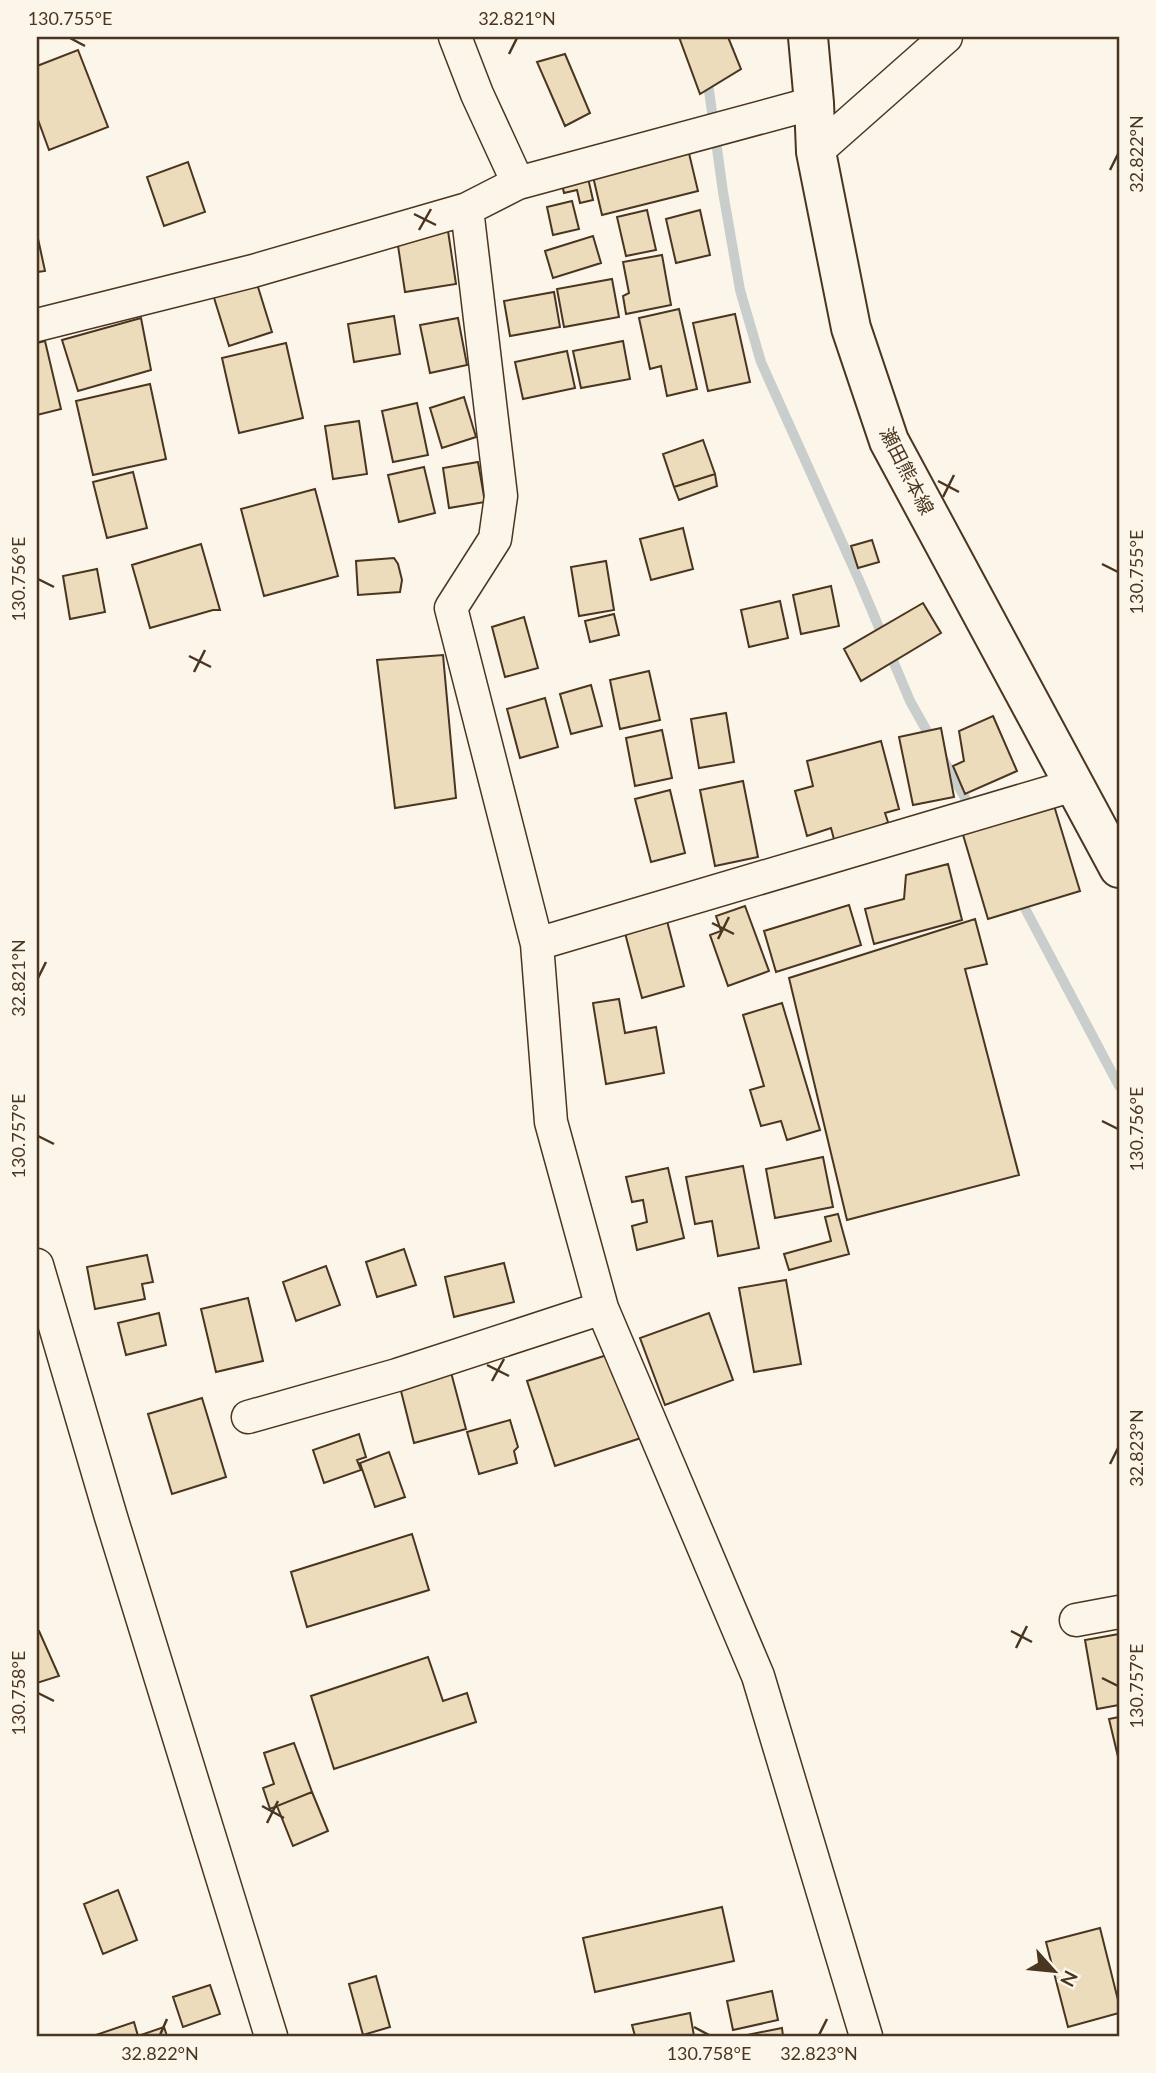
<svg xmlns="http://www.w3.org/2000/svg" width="1156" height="2073" viewBox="0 0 1156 2073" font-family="Lato,'Noto Sans JP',sans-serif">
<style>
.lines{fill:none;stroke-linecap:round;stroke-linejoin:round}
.stream{stroke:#c9cecd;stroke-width:10}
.building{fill:#ecdcbc;stroke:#4a3520;stroke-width:2}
.minor-casing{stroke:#4a3520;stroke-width:35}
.secondary-casing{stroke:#4a3520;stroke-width:42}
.minor{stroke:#fbf6e9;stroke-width:32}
.secondary{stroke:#fbf6e9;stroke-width:38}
.ticks{fill:none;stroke:#4a3520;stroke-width:2.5}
.labels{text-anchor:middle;stroke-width:5;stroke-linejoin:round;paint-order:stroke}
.street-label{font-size:19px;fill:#4a3520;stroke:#fbf6e9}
.neatline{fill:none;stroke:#4a3520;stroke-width:2.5}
.ticks-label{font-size:18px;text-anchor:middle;fill:#4a3520}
</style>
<rect width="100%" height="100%" fill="#fbf6e9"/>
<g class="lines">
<!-- stream -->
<path class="stream" d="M707,76L723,192L740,290L761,362L859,580L910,701L933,742
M943,759L973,812
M1019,897L1119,1086"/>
</g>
<!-- building -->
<path class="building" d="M679,37H728L741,69L700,94Z
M78,50L108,127L49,150L37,117V66Z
M565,54L590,113L565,126L537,62Z
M687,145L698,191L602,215L591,168Z
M188,162L205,212L164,226L147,177Z
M586,169L593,200L580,203L577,190L564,193L560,175Z
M572,201L579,229L553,235L547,207Z
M647,210L656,250L626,256L617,217Z
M700,210L710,255L676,263L666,219Z
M448,231L456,284L405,292L397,239Z
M37,234L45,271L37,272Z
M593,236L601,263L553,278L545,251Z
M662,255L671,305L626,314L623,296L629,293L623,262Z
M253,271L272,332L229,346L210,285Z
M612,279L619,317L564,327L557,289Z
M554,292L560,327L510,336L504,301Z
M679,309L697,389L667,396L661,366L650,369L639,318Z
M735,314L750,382L708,391L693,323Z
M394,316L400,354L354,362L348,324Z
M141,318L151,370L78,391L62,340Z
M458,318L467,365L430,373L420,325Z
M45,341L61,409L37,415V343Z
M623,341L630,379L581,388L573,351Z
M286,343L303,418L239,433L222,358Z
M567,351L575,388L523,399L515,362Z
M150,384L166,459L93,475L76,401Z
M464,397L476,437L442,448L430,408Z
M417,403L428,455L393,462L382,411Z
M359,421L367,474L333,479L325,426Z
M703,440L715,474L674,487L663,454Z
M478,462L485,502L449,508L443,468Z
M424,467L435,513L399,522L388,475Z
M133,472L147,528L107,538L93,482Z
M715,474L717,486L679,500L674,487Z
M315,489L338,576L264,596L241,509Z
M683,528L693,569L651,580L640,539Z
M872,540L879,562L858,568L851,546Z
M201,544L220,610H213L150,628L132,565Z
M394,558L398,564L402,580L400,592L358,595L356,561Z
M606,561L614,610L579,616L571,567Z
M97,569L105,612L70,619L63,576Z
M831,586L839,626L801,634L793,595Z
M780,601L788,638L749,647L741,610Z
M923,603L941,633L861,681L844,649Z
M614,614L619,635L590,642L585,621Z
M524,617L538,668L505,677L492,627Z
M443,655L456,798L395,808L377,660Z
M649,671L660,720L620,729L610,680Z
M591,685L602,726L571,734L560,694Z
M545,698L558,747L520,758L507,709Z
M726,713L734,762L699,768L691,719Z
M993,716L1017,771L965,794L953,766L964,761L959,731Z
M941,728L954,797L913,805L899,737Z
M662,730L672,778L635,786L626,738Z
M881,741L899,809L885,813L888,822L873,831L841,866L831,828L807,836L795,791L813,786L807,761Z
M743,781L758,857L715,866L700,790Z
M670,790L685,853L651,862L635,799Z
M1052,799L1080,891L988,919L961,828Z
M948,864L962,920L874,944L865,909L904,899L906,875Z
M849,905L861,945L776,972L764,931Z
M745,906L769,971L728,986L710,935L721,931L716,916Z
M975,919L987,964L965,969L1019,1175L847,1220L789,978Z
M667,921L684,986L642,998L625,933Z
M619,999L625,1033L656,1027L664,1073L606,1084L593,1003Z
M782,1003L820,1130L787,1140L781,1121L761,1126L750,1090L764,1086L743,1015Z
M823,1157L833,1207L775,1218L766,1169Z
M743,1166L759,1248L718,1256L712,1221L695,1224L686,1177Z
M668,1168L684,1238L637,1250L632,1226L647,1222L643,1200L632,1202L626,1177Z
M838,1214L849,1254L789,1270L784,1254L831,1241L825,1217Z
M404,1249L416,1285L377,1297L366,1262Z
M147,1255L153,1282L142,1284L145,1299L95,1309L87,1267Z
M504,1263L514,1302L454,1317L445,1277Z
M326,1266L340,1305L296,1321L283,1282Z
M786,1280L801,1364L754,1372L739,1288Z
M248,1298L263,1361L216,1372L201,1309Z
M159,1313L166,1345L126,1355L118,1323Z
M709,1313L733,1380L665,1405L640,1338Z
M613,1353L641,1438L555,1466L527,1381Z
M448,1361L466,1429L414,1443L397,1375Z
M202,1398L226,1477L172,1494L148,1414Z
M510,1420L518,1447L514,1451L517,1463L479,1474L467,1432Z
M359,1434L366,1457L357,1460L361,1470L324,1483L313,1450Z
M389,1452L405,1497L375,1507L360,1463Z
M412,1534L429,1590L307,1627L291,1572Z
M39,1631L59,1676L37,1683V1632Z
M1119,1634V1705L1097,1709L1085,1640Z
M428,1657L443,1701L467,1693L476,1722L334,1769L311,1696Z
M1119,1717V1761L1109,1719Z
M294,1743L312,1792L270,1809L263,1788L274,1784L264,1753Z
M312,1792L328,1831L293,1846L277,1806Z
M118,1890L137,1940L103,1954L84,1904Z
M722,1907L734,1961L595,1992L583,1938Z
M1100,1928L1119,2004V2013L1068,2027L1046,1942Z
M376,1976L390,2027L363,2035L349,1984Z
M210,1985L220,2014L183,2027L173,1997Z
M772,1991L778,2020L733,2030L727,2001Z
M690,2013L694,2036H635L632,2025Z
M134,2022L138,2036L164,2027L167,2036H93Z
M782,2028L783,2036H742Z"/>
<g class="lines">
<defs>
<path id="minor" d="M455,37L477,94L518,183
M816,152L946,37
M467,209L501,496L495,539L451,608L537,944L551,1122L602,1308L758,1676L866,2036
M37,325L253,271L467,209L518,183L814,103
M537,944L1074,785
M37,1265L111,1517L271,2036
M248,1417L397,1375L602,1308
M1076,1620L1119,1612"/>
<path id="secondary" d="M808,37L814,103L816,152L851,328L889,441L1119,868"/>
</defs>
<!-- minor casing -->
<use href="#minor" class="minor-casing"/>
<!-- secondary casing -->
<use href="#secondary" class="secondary-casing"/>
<!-- minor -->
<use href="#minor" class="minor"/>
<!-- secondary -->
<use href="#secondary" class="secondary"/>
</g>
<!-- ticks -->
<path class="ticks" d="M70,38L85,46M509,54L517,38M1110,170L1118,154M414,214L436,225M419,230L431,209M938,481L959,492M943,497L954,475M1102,564L1118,572M38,579L54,587M189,656L211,667M194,672L205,650M712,923L734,934M718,939L729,917M38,978L46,962M1102,1121L1118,1129M38,1136L54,1144M487,1365L509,1376M492,1381L504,1359M1110,1464L1118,1448M1011,1631L1032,1642M1016,1648L1027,1626M1102,1678L1118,1686M38,1693L54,1701M262,1806L284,1818M267,1823L278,1801M694,2027L709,2035M160,2035L167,2019M819,2035L827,2019"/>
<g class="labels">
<!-- street labels -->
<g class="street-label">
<text transform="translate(907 471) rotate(63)" y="7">瀬田熊本線</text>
</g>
</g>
<!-- border -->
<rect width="1156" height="2073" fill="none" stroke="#fbf6e9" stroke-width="77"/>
<!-- north arrow -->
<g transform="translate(1054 1971) rotate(117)" stroke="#fbf6e9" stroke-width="5" paint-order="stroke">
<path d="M0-5L12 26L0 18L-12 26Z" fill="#4a3520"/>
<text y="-10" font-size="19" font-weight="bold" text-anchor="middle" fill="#4a3520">N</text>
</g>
<rect x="38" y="38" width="1080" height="1997" class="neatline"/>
<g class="ticks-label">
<text x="70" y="25">130.755°E</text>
<text x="517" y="25">32.821°N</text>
<text transform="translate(1137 154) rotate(-90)" y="6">32.822°N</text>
<text transform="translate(1137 572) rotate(-90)" y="6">130.755°E</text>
<text transform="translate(19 579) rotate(-90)" y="6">130.756°E</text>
<text transform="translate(19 978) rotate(-90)" y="6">32.821°N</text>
<text transform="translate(1137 1129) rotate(-90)" y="6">130.756°E</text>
<text transform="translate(19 1136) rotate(-90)" y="6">130.757°E</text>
<text transform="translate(1137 1448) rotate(-90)" y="6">32.823°N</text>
<text transform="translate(1137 1686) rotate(-90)" y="6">130.757°E</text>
<text transform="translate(19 1693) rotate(-90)" y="6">130.758°E</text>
<text x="160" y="2060">32.822°N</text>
<text x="709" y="2060">130.758°E</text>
<text x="819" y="2060">32.823°N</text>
</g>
</svg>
